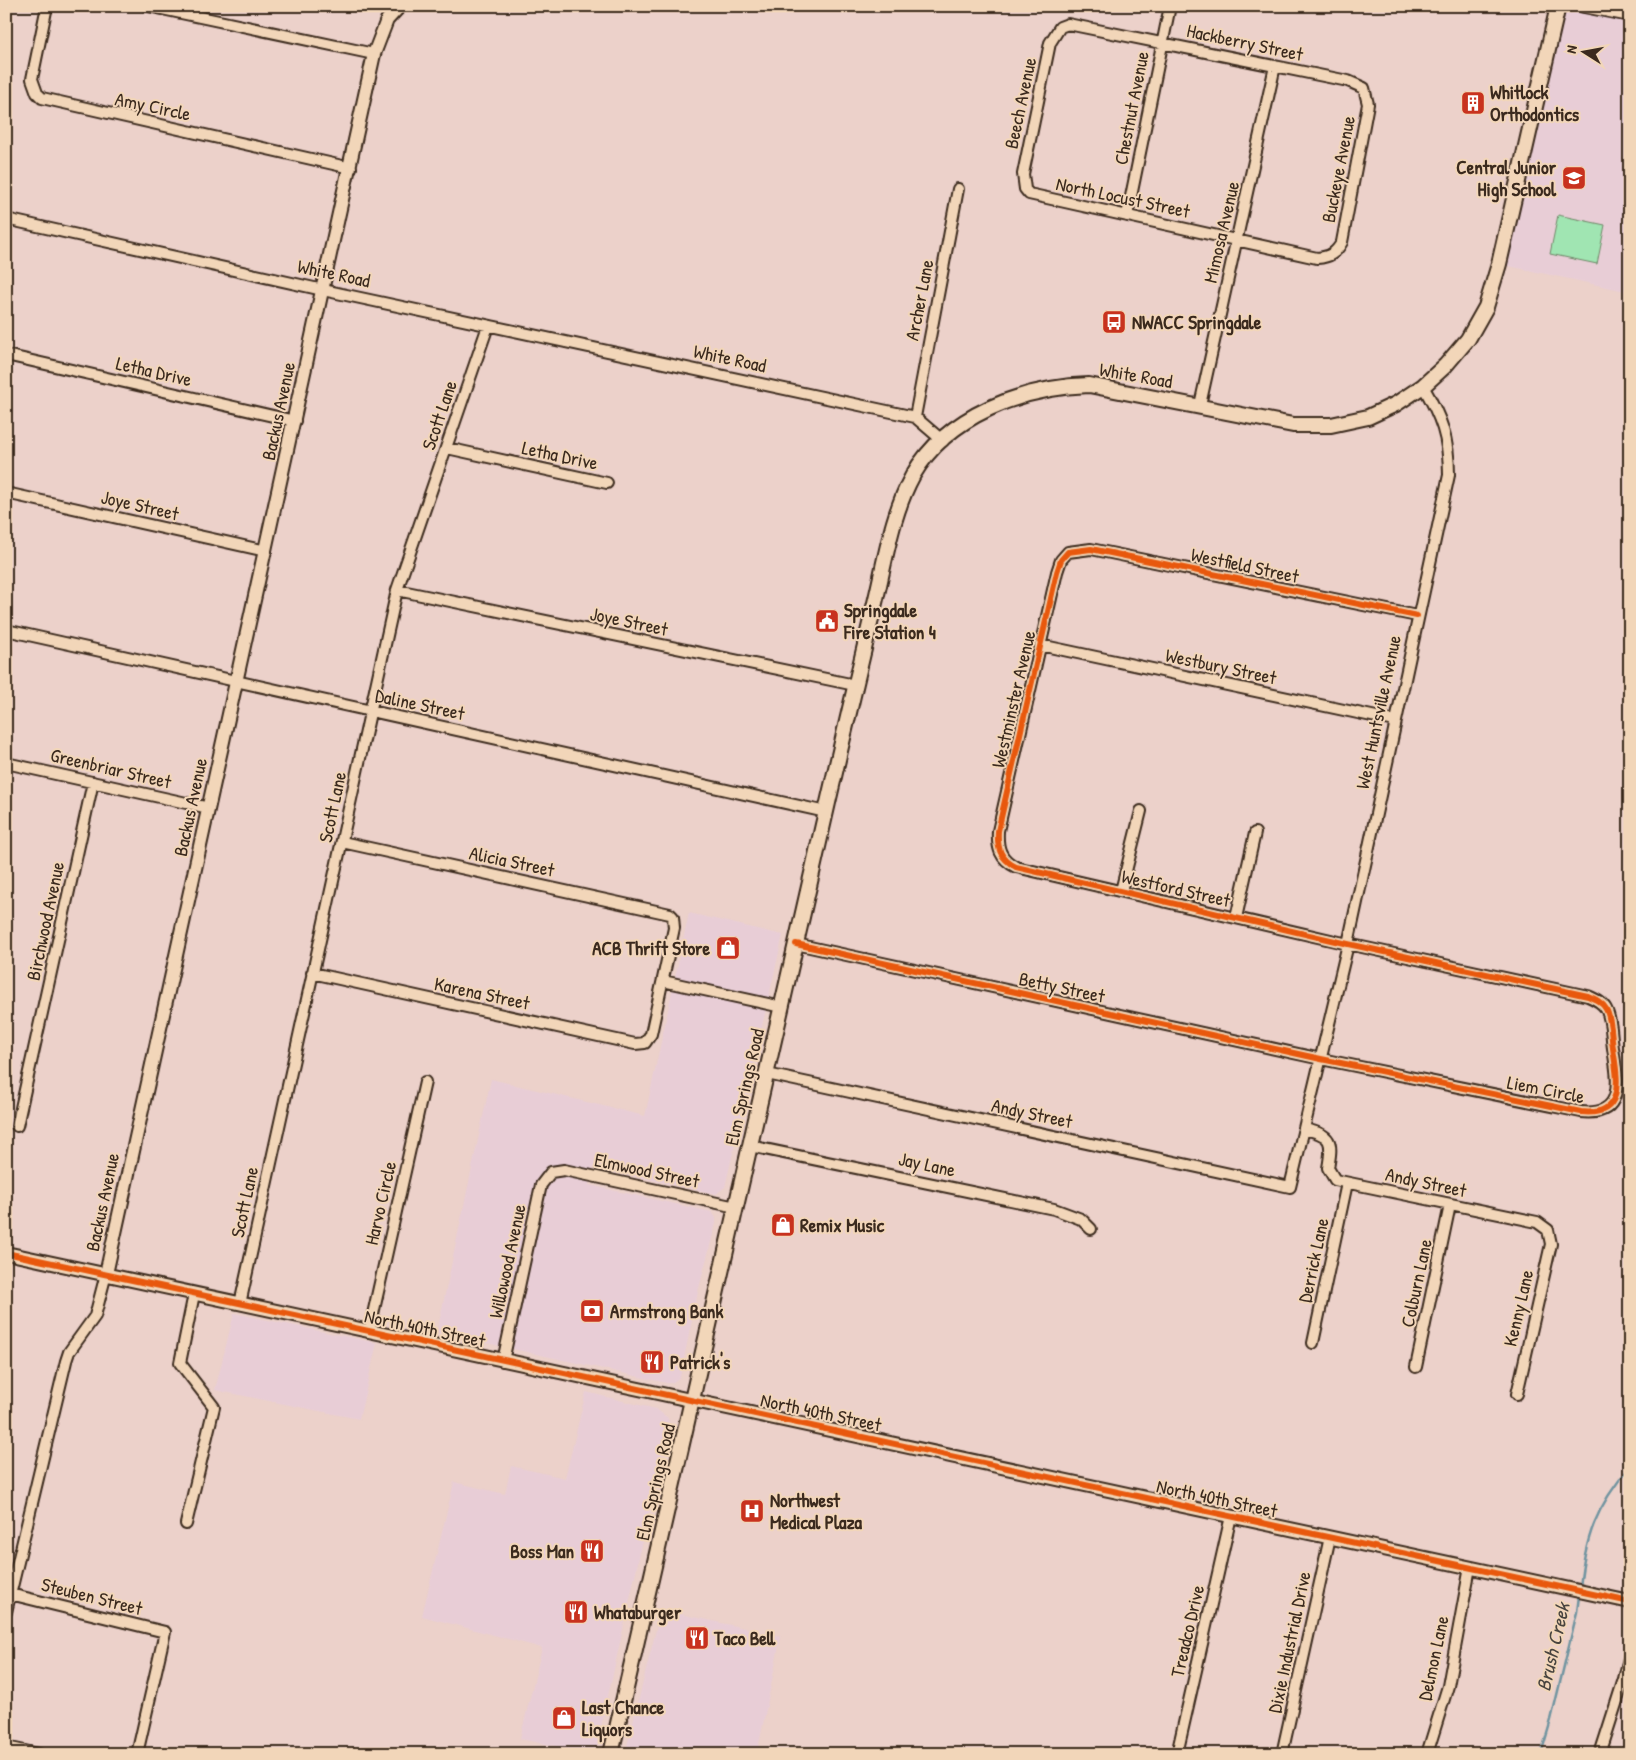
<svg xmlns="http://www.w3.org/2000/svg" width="1636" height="1760" viewBox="0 0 1636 1760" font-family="'Patrick Hand',sans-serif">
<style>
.built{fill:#e8cdd6}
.green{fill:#a0e5b2;stroke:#6e8868}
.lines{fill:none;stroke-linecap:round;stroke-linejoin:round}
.stream{stroke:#7194a0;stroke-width:2.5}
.minor-casing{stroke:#3b2a1e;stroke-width:14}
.tertiary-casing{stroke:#3b2a1e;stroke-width:16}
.secondary-casing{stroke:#3b2a1e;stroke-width:18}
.minor{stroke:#f2d6b9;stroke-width:10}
.tertiary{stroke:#f2d6b9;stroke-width:12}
.secondary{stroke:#f2d6b9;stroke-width:14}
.cycleway-casing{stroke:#f2d6b9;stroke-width:9}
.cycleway{stroke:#e8590c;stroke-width:6}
.labels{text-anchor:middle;stroke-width:4;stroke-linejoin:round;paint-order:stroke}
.street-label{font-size:19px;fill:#3b2a1e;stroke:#f2d6b9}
.poi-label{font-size:19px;font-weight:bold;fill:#3b2a1e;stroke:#f2d6b9;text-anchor:start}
.water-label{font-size:20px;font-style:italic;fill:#48443f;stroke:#f2d6b9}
</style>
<rect width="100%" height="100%" fill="#ecd1ca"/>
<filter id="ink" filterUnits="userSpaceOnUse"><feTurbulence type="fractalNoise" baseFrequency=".02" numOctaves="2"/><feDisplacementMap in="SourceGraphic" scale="10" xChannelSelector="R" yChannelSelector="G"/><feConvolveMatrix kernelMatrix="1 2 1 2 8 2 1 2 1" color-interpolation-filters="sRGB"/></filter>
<g filter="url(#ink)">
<!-- built -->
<path class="built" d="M1558,6H1584L1630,15V292L1499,264Z
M689,913L783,935L725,1187L716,1194L593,1167L589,1185L712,1212L716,1218V1223L698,1292L680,1377L672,1383H667L437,1332L491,1079L645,1116Z
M234,1313L377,1343L359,1419L215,1390Z
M586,1392L656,1409L668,1418L669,1424L595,1754L520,1739L542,1648L422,1616L454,1482L505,1494L511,1466L565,1478Z
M661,1610L781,1636L757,1754H625Z"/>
<!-- green -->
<path class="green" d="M1558,215L1605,225L1597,264L1550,254Z"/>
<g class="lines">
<!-- stream -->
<path class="stream" d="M1580,1588C1585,1538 1596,1506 1630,1467
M1541,1754L1551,1720L1577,1612L1579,1596"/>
<defs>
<path id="minor" d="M47,6L32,79L37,93L42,98L351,168
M148,6L374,54
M1068,24L1348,81L1364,88L1368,104L1342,242C1336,253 1330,257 1317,258L1029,194L1025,189L1023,174L1050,43L1060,27Z
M1127,216L1170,6
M6,219L323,290L915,417L943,441
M6,355L295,421
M1200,405L1275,66
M915,417L958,189
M447,448L607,483
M6,493L266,551
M397,590L855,685
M6,630L826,812
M1040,645L1395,721
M6,763L209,808
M1121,891L1141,811
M1236,918L1255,833
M796,944L1321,1059L1581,1112C1627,1117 1617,1077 1613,1048C1611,1036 1612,1020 1606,1009C1602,1002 1595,999 1588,996L1348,944L1016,867C1000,859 997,848 998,831L1057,572L1061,560L1068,552L1091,549L1417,616
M312,973L635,1044L645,1043L651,1034L674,928L673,917L670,914L342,842
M663,981L782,1007
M767,1074L1290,1187L1348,944L1449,475C1449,438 1441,417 1423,386
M17,1126L93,782
M1304,1129C1332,1135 1333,1141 1328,1168L1335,1180L1537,1222L1548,1230L1551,1244L1517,1394
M750,1146L1054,1209L1081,1219L1091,1229
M240,1304L397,590L488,326
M369,1332L425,1082
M1313,1343L1347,1183
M503,1361L541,1185L551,1172L564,1170L736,1207
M1416,1367L1450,1205
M186,1524L214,1407L180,1363L194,1294
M10,1594L165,1632L137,1754
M6,1612L66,1361L69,1352L95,1316L106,1274
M6,1747L39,1754
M1177,1754L1231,1516
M1282,1754L1330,1537
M1427,1754L1448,1686L1470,1567
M1600,1754L1624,1679L1630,1654"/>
<path id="tertiary" d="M1584,6L1630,15
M6,1253L1630,1602
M106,1274L374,54L387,20L400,6"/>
<path id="secondary" d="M611,1754C679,1456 748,1158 815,860C834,775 854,691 874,607C885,563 891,515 913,475C947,415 1024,387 1089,385L1293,425H1331L1368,417L1396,404L1423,386L1445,366L1468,339L1486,307L1499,264L1558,6"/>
</defs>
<!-- minor casing -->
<use href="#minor" class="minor-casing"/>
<!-- tertiary casing -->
<use href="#tertiary" class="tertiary-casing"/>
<!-- secondary casing -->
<use href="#secondary" class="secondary-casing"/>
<!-- minor -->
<use href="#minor" class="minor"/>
<!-- tertiary -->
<use href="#tertiary" class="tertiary"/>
<!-- secondary -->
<use href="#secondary" class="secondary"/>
<defs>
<path id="cycleway" d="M796,944L1321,1059L1581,1112C1627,1117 1617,1077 1613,1048C1611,1036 1612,1020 1606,1009C1602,1002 1595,999 1588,996L1348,944L1016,867C1000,859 997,848 998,831L1057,572L1061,560L1068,552L1091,549L1417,616
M6,1253L1630,1602"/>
</defs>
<!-- cycleway casing -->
<use href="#cycleway" class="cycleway-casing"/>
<!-- cycleway -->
<use href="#cycleway" class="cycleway"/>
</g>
</g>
<!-- icons -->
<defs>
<symbol id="building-square" viewBox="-11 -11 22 22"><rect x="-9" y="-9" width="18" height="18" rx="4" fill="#c8321e" stroke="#f2d6b9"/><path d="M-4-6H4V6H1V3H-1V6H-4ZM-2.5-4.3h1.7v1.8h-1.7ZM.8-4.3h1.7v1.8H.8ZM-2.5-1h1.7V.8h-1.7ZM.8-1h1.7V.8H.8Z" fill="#fff"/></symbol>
<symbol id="school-square" viewBox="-11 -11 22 22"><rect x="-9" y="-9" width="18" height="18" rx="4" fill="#c8321e" stroke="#f2d6b9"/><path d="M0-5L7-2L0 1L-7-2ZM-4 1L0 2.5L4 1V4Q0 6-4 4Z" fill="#fff"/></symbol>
<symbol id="bus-square" viewBox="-11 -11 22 22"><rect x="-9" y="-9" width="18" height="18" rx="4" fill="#c8321e" stroke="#f2d6b9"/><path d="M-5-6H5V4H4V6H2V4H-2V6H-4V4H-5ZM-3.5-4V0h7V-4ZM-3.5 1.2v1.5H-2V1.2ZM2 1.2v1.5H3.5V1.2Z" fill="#fff"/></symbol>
<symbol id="civic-square" viewBox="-11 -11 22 22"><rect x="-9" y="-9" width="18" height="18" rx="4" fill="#c8321e" stroke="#f2d6b9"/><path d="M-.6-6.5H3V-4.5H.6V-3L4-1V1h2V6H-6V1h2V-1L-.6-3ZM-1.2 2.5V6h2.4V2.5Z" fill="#fff"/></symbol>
<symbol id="shop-square" viewBox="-11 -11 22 22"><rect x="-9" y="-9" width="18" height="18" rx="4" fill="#c8321e" stroke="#f2d6b9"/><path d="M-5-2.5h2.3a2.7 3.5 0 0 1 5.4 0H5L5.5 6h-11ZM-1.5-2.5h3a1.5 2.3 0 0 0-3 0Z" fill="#fff"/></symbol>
<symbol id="bank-square" viewBox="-11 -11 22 22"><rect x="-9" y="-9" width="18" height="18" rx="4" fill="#c8321e" stroke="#f2d6b9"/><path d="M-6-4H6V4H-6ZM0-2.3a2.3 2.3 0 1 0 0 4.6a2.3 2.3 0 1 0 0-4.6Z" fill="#fff"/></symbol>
<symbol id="restaurant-square" viewBox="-11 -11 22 22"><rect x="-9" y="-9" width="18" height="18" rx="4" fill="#c8321e" stroke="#f2d6b9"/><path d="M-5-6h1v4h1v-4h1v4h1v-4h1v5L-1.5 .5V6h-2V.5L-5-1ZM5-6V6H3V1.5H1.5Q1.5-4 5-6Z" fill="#fff"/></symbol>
<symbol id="hospital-square" viewBox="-11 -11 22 22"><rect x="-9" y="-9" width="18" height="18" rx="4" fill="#c8321e" stroke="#f2d6b9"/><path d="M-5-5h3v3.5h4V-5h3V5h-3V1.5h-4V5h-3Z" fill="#fff"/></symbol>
</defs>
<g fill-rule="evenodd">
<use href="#building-square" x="1459" y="89" width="28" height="28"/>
<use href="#school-square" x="1560" y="164" width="28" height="28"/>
<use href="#bus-square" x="1100" y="308" width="28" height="28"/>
<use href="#civic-square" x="813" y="607" width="28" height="28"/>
<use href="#shop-square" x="714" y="934" width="28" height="28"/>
<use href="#shop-square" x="769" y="1211" width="28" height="28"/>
<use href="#bank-square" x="578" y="1297" width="28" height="28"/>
<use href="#restaurant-square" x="638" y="1348" width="28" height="28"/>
<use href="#hospital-square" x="738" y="1497" width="28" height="28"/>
<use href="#restaurant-square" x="578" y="1537" width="28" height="28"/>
<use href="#restaurant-square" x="562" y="1598" width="28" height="28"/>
<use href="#restaurant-square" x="683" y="1624" width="28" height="28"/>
<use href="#shop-square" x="550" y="1704" width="28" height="28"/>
</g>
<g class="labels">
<!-- street labels -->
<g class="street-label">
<text transform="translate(1245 42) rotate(12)" y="7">Hackberry Street</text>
<text transform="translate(1020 103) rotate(-78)" y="7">Beech Avenue</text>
<text transform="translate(153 106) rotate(12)" y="7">Amy Circle</text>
<text transform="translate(1131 108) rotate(-79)" y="7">Chestnut Avenue</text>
<text transform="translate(1338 169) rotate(-79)" y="7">Buckeye Avenue</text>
<text transform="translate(1123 197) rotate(12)" y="7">North Locust Street</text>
<text transform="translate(1221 232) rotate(-77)" y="7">Mimosa Avenue</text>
<text transform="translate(334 273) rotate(12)" y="7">White Road</text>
<text transform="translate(919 300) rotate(-79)" y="7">Archer Lane</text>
<text transform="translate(730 358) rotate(12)" y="7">White Road</text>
<text transform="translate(154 371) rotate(13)" y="7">Letha Drive</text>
<text transform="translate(1136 375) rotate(10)" y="7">White Road</text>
<text transform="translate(278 411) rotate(-78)" y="7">Backus Avenue</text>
<text transform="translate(439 415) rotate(-71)" y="7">Scott Lane</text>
<text transform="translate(560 455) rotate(12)" y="7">Letha Drive</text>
<text transform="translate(140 505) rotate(13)" y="7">Joye Street</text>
<text transform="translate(1245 565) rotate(12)" y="7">Westfield Street</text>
<text transform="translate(629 621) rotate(12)" y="7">Joye Street</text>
<text transform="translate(1221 666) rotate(12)" y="7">Westbury Street</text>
<text transform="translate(1013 699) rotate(-77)" y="7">Westminster Avenue</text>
<text transform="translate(420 704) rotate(12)" y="7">Daline Street</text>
<text transform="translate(1378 712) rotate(-78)" y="7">West Huntsville Avenue</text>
<text transform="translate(111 768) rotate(13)" y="7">Greenbriar Street</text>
<text transform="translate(190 807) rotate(-78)" y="7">Backus Avenue</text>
<text transform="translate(332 807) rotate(-78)" y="7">Scott Lane</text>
<text transform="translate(512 861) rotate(12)" y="7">Alicia Street</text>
<text transform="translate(1176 888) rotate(13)" y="7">Westford Street</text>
<text transform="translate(45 921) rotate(-78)" y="7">Birchwood Avenue</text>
<text transform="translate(1062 987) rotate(12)" y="7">Betty Street</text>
<text transform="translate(482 993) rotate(12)" y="7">Karena Street</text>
<text transform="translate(744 1087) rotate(-77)" y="7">Elm Springs Road</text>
<text transform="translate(1546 1089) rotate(11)" y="7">Liem Circle</text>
<text transform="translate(1032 1113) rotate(12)" y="7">Andy Street</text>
<text transform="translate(927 1164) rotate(12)" y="7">Jay Lane</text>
<text transform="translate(647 1170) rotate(12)" y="7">Elmwood Street</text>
<text transform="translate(1426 1182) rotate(12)" y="7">Andy Street</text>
<text transform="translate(102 1202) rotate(-78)" y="7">Backus Avenue</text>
<text transform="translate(244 1202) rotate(-78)" y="7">Scott Lane</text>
<text transform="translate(380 1203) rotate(-77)" y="7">Harvo Circle</text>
<text transform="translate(1313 1260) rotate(-78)" y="7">Derrick Lane</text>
<text transform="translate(507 1261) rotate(-78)" y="7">Willowood Avenue</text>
<text transform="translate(1416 1283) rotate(-78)" y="7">Colburn Lane</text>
<text transform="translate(1518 1308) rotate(-77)" y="7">Kenny Lane</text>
<text transform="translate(425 1328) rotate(12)" y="7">North 40th Street</text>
<text transform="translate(821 1412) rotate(12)" y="7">North 40th Street</text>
<text transform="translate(655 1482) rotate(-77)" y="7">Elm Springs Road</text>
<text transform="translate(1217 1498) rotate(12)" y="7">North 40th Street</text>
<text transform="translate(92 1596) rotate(14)" y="7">Steuben Street</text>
<text transform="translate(1187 1631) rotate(-77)" y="7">Treadco Drive</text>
<text transform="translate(1289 1642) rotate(-78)" y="7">Dixie Industrial Drive</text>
<text transform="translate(1433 1658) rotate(-78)" y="7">Delmon Lane</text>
</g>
<!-- poi labels -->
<g class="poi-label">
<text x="1490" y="99">Whitlock<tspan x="1490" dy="22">Orthodontics</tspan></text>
<text x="1556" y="174" text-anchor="end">Central Junior<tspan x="1556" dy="22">High School</tspan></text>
<text x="1132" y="329">NWACC Springdale</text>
<text x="844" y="617">Springdale<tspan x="844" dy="22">Fire Station 4</tspan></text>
<text x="710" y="955" text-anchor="end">ACB Thrift Store</text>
<text x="800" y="1232">Remix Music</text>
<text x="610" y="1318">Armstrong Bank</text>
<text x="670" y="1369">Patrick's</text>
<text x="770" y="1507">Northwest<tspan x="770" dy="22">Medical Plaza</tspan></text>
<text x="574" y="1558" text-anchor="end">Boss Man</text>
<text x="594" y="1619">Whataburger</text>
<text x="714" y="1645">Taco Bell</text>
<text x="582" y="1714">Last Chance<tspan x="582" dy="22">Liquors</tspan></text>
</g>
<!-- water labels -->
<g class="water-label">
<text transform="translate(1553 1647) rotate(-77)" y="7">Brush Creek</text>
</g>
</g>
<!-- margin -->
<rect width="1636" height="1760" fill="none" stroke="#f2d6b9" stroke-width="25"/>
<rect x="12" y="12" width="1611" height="1735" fill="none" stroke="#3b2a1e" stroke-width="2" filter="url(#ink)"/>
<!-- north arrow -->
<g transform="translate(1584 52) rotate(281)" stroke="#f2d6b9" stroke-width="4" paint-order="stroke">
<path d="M0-4L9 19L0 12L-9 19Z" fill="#3b2a1e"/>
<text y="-8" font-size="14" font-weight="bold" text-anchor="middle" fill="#3b2a1e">N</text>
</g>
</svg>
